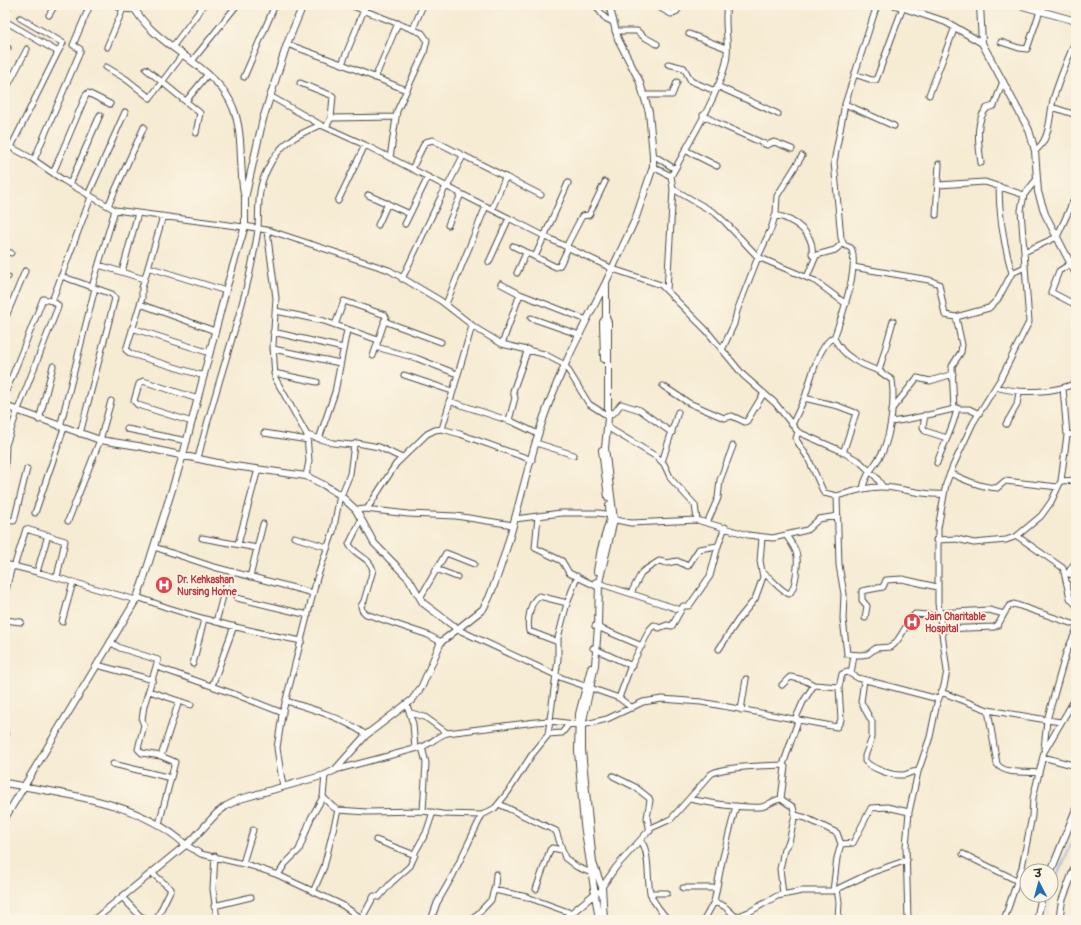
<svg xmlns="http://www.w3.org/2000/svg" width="1081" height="925" viewBox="0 0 1081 925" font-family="Pangolin,'Playpen Sans Deva',sans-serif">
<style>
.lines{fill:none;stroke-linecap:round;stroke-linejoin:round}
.stream{stroke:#72a1db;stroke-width:1.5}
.minor-casing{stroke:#494844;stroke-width:7}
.tertiary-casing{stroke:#494844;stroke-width:8}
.minor{stroke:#fff;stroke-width:5}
.tertiary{stroke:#fff;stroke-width:6}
.labels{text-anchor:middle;stroke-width:3.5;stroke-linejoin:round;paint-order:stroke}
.health-label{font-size:10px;font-weight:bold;fill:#be3a42;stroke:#fcf5e5;text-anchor:start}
</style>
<rect width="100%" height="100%" fill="#fcf5e5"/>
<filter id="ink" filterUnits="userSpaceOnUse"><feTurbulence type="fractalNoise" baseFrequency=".025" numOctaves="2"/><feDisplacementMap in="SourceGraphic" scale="8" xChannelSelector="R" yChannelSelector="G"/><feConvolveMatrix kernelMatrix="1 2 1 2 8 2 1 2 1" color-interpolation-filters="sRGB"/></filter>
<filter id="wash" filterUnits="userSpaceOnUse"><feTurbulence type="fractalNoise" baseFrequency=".012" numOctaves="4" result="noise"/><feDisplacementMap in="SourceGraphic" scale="16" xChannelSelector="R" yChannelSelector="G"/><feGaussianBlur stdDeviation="0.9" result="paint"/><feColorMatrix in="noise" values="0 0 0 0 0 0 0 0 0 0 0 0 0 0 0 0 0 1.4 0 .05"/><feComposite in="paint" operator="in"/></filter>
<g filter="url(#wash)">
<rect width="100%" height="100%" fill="#f6ebd3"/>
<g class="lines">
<!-- stream -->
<path class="stream" d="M1051,889L1076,834
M1047,920L1050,895"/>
</g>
</g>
<g filter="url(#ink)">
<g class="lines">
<defs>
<path id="minor" d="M115,5L123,9L136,10
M350,5L422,33L427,40L424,53L397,111L390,158
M366,5L342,64L406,90
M595,5L605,18L613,22
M661,5L660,8L671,14L677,11L680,5
M877,5L845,104L834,162L841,238L844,245L851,248C860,265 841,320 834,338C844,358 860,364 879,371
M5,11L9,5
M49,15L55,5
M20,18L63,43L58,52
M5,21L58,52L11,147
M413,29L423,5
M615,31H637L644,37L657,44
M689,34L726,48
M1001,42L1019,48L1027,49L1040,11
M287,44L342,64
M5,46L8,48
M173,46L204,5
M107,47L123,9
M192,61L237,5
M668,64L684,68L691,81L715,91
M106,67L126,79L150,98L183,54
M146,69L200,113L196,133
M854,74L872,80H876L903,7
M244,77L275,5
M375,78L398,23
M300,83L333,96L331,118
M717,86L778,114
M5,91L27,49
M644,95H672L677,82
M929,95L955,27
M270,96L321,125
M186,101L208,74
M845,104L894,126
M1052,107L1076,115
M703,115L717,123L767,145L774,142L792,149
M326,127L331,118L396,117
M5,144L31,158L63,180L115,210L244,227
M685,150L717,166
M1035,151C1051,139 1049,117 1053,100C1059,79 1068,59 1076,39
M653,155L675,169C692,137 715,101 725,66C731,47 723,25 727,5
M34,160L80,52V49L73,45L90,5
M981,163C979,146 974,122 987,108L994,106L1003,81
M653,167L671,176
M412,169L425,142L433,140L541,195
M53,173L86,95L88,93L110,104
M70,184L100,115
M938,185L985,182L1024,195
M999,186C999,216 1004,245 1012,273
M447,187L463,156
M673,189L715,213L725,222L758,257L815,281L846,304
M88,195L125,112
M368,195L410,214
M338,201L365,145
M108,206L144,127
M492,209L505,178
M775,215C793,219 815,233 812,254L813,256L835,250L843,243
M936,215L939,164
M163,216L142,288V298L126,350L131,354L204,376
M405,224L428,177
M378,225L388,203
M448,225L461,194
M245,226L271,231L389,270L441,301L477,329L502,344L544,354L565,365L589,404L608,416L615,412L621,404L640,410L672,433
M267,231L276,298L273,345L275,378L307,435L309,461L306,476
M513,246L556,267L560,265L568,248
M566,247L582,216L589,215L605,182
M5,251L11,253
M1024,252L1057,237L1076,195
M535,257L568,183
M489,262L509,218
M1070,264L1059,271L1051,292L1076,305
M99,265L144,279
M148,267L226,291
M853,267L929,280L939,284L945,315L956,317L989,308L998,299L1012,273L1025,267
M122,272L138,213
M517,273L526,253
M5,276L8,277
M61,276L112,294L115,298L80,434
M807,277L816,256
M402,279L446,186
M501,284L520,294L502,344
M92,287L115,210
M667,290L673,189L671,176L675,169
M520,294L587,320
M140,304L215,331
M446,304L486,206
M276,311L324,321L378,340
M956,317L962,345L961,352L952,366L954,409H969L979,414
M531,318L580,335
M5,319L25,271
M384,321L441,342
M335,325L344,301L385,315L386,317L373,356
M132,328L210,353
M273,332L343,348
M376,347L416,358L457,374
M273,349L340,363
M722,350L734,324L737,311L758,257L771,229L776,213L777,196L802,156
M274,373L317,382
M404,375L452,391
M663,386L689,403L724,418L732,416L745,422L747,421L764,393
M996,387C1019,394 1055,393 1076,383
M5,394L43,299L52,301L91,197
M804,398L838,406L856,413L843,453
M449,401L513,422L538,434
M892,409L917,378L930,381L953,374
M925,415L923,427L925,431L947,438
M39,420L53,366
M509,420L515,398L513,391L528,349
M192,422L138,405L134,401L139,384L143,381L198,399
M891,422C913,419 933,414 954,409
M1006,424L1017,405L1019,392
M792,425C796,416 801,406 805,397C810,381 818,348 832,338H834
M60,427L95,288
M607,427L657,457L664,464L671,479L695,505L697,520L748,535L773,538L807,530L819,519L838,516
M127,429L187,441
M442,429L472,326
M798,432L796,438L797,441L808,458L824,493L837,496L839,565L844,594L843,619L847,654L861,655L868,654L876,648L891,647C903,638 905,623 915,614L939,616
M264,433L308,440
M307,435L333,443L352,445L357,443L379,447L402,458
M1067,435L1076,434
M319,439L335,392L347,330
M536,443L574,455
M198,458C213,397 234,338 249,277C252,262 256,245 258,229C259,208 257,189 267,170C279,144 295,135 321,125L365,145L546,237L613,269L661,285L706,330L743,375L775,403L798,432L837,449L859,461L876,477L883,487
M662,462L678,412
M937,463C943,444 954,428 957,408
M5,467L6,445L17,412L58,307V305L52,301
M950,473C965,480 980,487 997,488L1005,481L1058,487
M1061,481L1076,480
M863,489C864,475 877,464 883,451C891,432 895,400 892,380L879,371L893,321
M341,496L350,474L354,445
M837,496C851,492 868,486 883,487C903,488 923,496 944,494
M367,509L396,464L427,434L435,430L442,429L460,434L532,460
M356,510L365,509L408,514L456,516L513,525
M35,513L64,428
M538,516L535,548L562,561L569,573L598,587
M515,519L561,513H598L613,515
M611,519L631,523L697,520
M5,520L14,521L27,469
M361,520L349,544C354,555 370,557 373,570L364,601L361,606L362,610L366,614L428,635L441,642
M68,521L100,440L111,401
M707,523L718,498L720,480L733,446
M1017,536L1063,568L1070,598L1076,605
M294,537L327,547
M202,538L257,548L250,577
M936,540L957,539L974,543L1006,540L1017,536L1041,516L1051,502L1061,481L1067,435L1063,388
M238,544L258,469
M154,547L214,567L313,593
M257,548L263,524
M5,564L37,572L136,600
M14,567L26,529L65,541L57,577
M436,569L457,577
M37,572L48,535
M763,573C773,579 778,589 789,594C796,589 799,560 796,552C794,546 789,540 786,535
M1066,573L1076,576
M1068,573L1076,561
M595,582L681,610L672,626L667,625L659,628L654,625L650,629L630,668L619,698
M631,593L642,572L659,561L667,563L677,561L688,566L699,549L718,546
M5,594L12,566
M137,597C191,617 246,631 302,641
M237,598L308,615
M420,598L446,553L474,564
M681,610L683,606H689L710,576L718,546L725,527
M939,613L989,610L1004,614L998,625L994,627L941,629
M1004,614L1009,606L1014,604L1076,625
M865,618L867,606L862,600V591L883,587L886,580L902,579L937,587
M5,620L21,622
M62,622L73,582
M216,622L226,585
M595,626L642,646
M459,630L562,678L619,698L632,708
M110,642L120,648L158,660L144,706L142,720L144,725L138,749L142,753L161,756L175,762L159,824
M558,642L529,631C527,621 530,601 539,596L567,603
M593,648L632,666
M719,649L738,620L755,599L763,577L760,561L762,538
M193,664L204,619
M97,665L153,680
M157,667L237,695L283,713
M851,674L854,655
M864,680L861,702L872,722V738L865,756V761C872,769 893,776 903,775C910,774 912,770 918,772
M782,685L790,677L804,680L814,685L839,687
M212,686L234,626
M149,691L191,705
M941,692L988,710L1047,720L1044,749
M286,701C313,709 344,718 366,735
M407,705L413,724L415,749
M741,710L746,679
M988,710L997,764C1005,775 1026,771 1039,773
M411,713L425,717L447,733
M795,720L803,702L814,685
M1061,722L1047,720L1066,653L1076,631
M548,734L562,733L569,724
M5,735H6
M422,747L426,763L423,811
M161,756L179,701
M1043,757L1076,766
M113,764L171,778
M335,770L422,747C432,743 437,736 447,733L536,722L550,721L582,725L607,719L643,702L662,699L701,702L837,727L841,720L839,687L842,674L847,672L858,678L938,699
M613,776L635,787L649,798L650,800L647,818L650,831
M283,787L277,748L282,715L317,578L333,532L340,495
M323,797L333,807L338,810L367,812L423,811L442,814L482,815L495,808L508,792L531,756L548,735L558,659V638L566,607L577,576
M690,799C714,804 737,808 761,807C768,806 772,800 781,799
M499,804L556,831L565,858L577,867L594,874
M795,815L806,818L837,833L841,844L837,858L833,891
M640,841C650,847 647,880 650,892C652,902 662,912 668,920
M841,844L853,843L871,808L887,807L909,812
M186,845L201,854L252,866L278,875L342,905L364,920
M414,854L426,833L433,812
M963,854L1018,881
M215,856L213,889L217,920
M243,863L253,830
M152,873L171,889L156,920
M278,875L285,864L299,850L311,818L323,797L325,775
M602,887L616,867L651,828L671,819L711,774C724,766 767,766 783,765L798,721
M683,888H716
M536,889L550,850L552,848L562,850
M837,889L839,902L838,920
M494,890L527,897L571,913
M313,892L324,867L338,810
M650,893H667
M783,894L780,869L782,860L784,849L789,842L795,815L793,807L781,799L785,767L783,765
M122,897L140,916L150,920
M714,902L724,906L735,916
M214,906L251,897
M362,918L374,896L379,897L391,883L410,866L415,855L376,840
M431,920L437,903L453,875L482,815
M472,920L491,900L495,886L496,874
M704,920L714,902L722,861L736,806
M729,920L751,911L777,896L802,891H833L873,872L907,860
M908,920L906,846L909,812L918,772L930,737L937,703L944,686L947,671L938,603V528L946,484L953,466L973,423L1001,378L1029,322L1021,210L1024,195L1036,180
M1004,920L1022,867L1032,816L1033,798L1044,752L1076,697"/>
<path id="tertiary" d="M133,5C149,41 203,60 226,94C246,124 238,161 244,194
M895,5L946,22L982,43L1029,130L1035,151L1038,192L1045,214L1076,274
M980,5L982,43
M1019,5L1076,21
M604,359L603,322L606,318
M5,406L100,440L138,446L227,465L306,476L324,485L340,495L356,510L374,543L409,579L423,603L459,630
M602,450L608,497
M597,571L601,549L610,519L609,506
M591,668L579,714L578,751L584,825L599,920
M5,783C67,795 137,800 186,845
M5,818L136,600L142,584L183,455L227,286L245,226V198L263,119L287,44L303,5
M1051,871L1076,809
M94,920L193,839L217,813L226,806L240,799L325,775L335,770L366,735L412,700L422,686L441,642L483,609L489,598C511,545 521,489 538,435C554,382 580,333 605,284
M563,920L597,892
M604,920L602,887L593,863L582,750V725L595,665L598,626L599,582L614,520L605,448L608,418V322L606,318V282L635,220L653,167V155L649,112L639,80L618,39L609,5
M1037,920L1042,895
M1059,920L1062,901L1076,864"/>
</defs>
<!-- minor casing -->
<use href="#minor" class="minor-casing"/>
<!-- tertiary casing -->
<use href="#tertiary" class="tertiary-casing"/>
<!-- minor -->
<use href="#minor" class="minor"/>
<!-- tertiary -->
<use href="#tertiary" class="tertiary"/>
</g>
</g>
<!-- icons -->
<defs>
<symbol id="hospital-disc" viewBox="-11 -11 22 22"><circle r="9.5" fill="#e0444e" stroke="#fcf5e5"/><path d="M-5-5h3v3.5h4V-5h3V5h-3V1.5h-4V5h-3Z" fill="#fff"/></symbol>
</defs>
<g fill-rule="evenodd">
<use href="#hospital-disc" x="154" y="575" width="20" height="20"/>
<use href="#hospital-disc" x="902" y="612" width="20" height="20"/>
</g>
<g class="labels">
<!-- health labels -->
<g class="health-label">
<text x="177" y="583">Dr. Kehkashan<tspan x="177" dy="12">Nursing Home</tspan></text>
<text x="925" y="620">Jain Charitable<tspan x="925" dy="12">Hospital</tspan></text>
</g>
</g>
<!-- margin -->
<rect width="1081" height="925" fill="none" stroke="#fcf5e5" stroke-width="20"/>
<!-- north arrow -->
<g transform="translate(1039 883) rotate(354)"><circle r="19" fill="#fcf5e5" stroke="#a8a49b"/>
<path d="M0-3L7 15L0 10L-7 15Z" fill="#1f6fb2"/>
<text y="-6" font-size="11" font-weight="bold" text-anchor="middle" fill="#2b2b2b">उ</text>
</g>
</svg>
